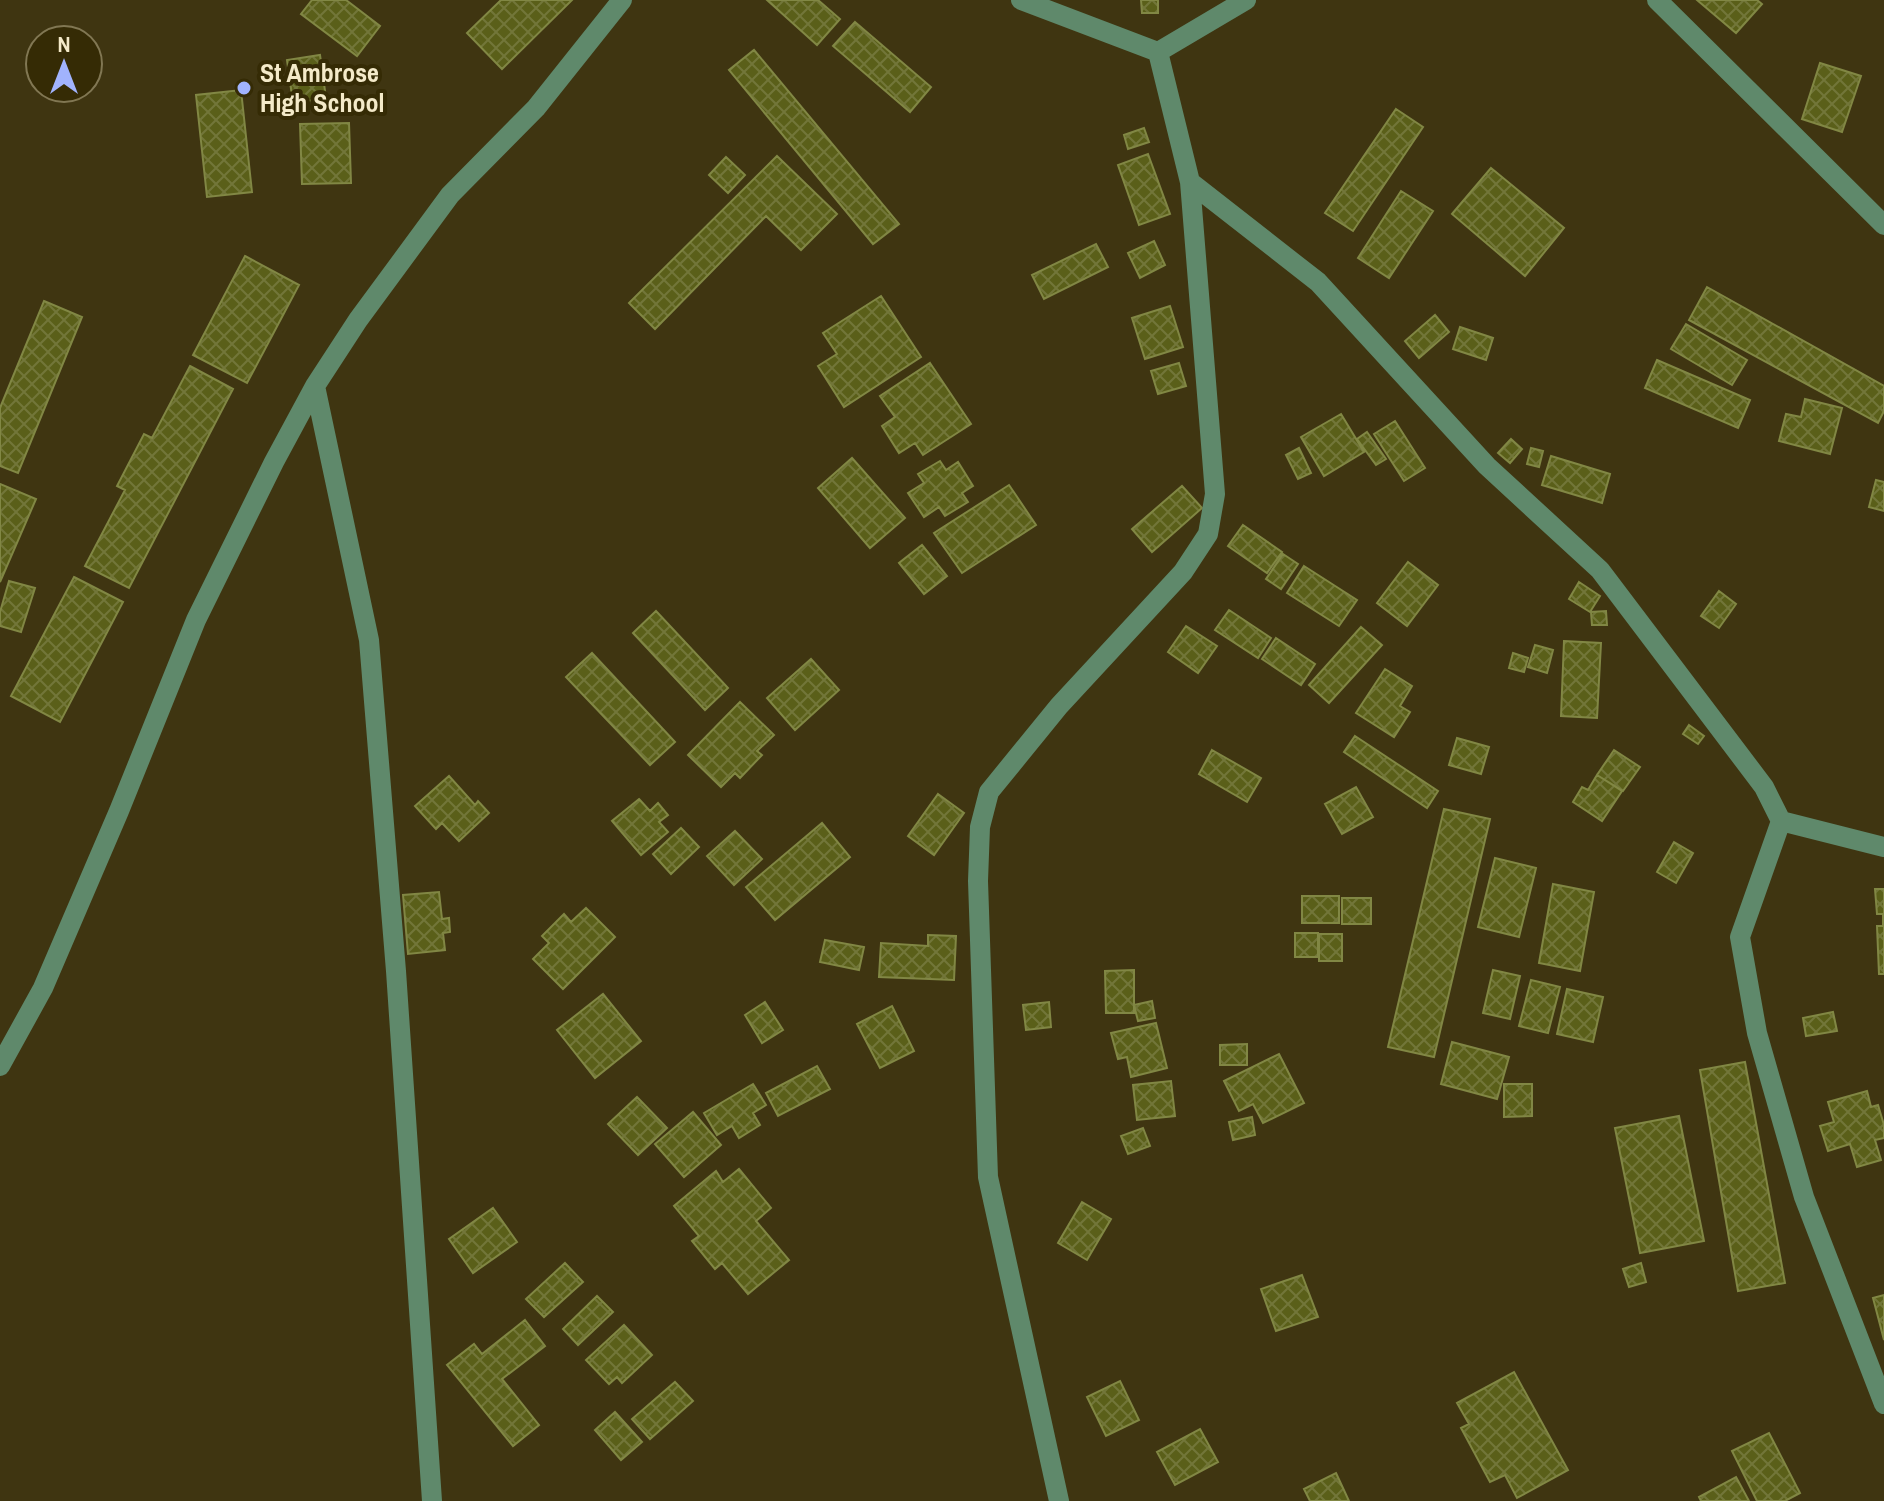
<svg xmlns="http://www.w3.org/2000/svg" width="1884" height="1501" viewBox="0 0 1884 1501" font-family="'Archivo Narrow',sans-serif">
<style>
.building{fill:url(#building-cross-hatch);stroke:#818744;stroke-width:2}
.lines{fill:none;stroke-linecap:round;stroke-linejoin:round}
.minor{stroke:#5f896b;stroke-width:20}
.poi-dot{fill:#a1b3fd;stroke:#352b05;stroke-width:3}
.labels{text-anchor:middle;stroke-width:8;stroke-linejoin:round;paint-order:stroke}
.poi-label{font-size:26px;font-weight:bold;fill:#f4eac9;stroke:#352b05;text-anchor:start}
</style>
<defs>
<pattern id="building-cross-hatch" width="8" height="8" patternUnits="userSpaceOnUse" patternTransform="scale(2)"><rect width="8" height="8" fill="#5a5f19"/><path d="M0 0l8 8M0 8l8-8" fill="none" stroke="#727639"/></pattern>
</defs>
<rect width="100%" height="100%" fill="#3f3511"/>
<!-- building -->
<path class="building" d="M312,0H346L380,26L357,56L301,14Z
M501,0H572L502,69L467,33Z
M767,0H818L840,19L817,45Z
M1141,0H1158V13H1142Z
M1697,0H1757L1762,4L1736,33Z
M855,22L931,87L910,112L833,46Z
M754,50L899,224L873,244L729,70Z
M320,55L326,98L293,103L287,60Z
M1820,63L1861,76L1842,132L1802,119Z
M241,90L252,192L207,197L196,95Z
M1396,109L1423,127L1353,231L1325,213Z
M349,123L351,183L302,184L300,124Z
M1144,128L1149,142L1128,149L1124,135Z
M1148,154L1170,214L1139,225L1118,165Z
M777,156L837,214L801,250L766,216L655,329L629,303Z
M726,157L745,175L728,193L709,175Z
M1491,168L1564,228L1525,276L1452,214Z
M1401,191L1433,211L1389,278L1358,258Z
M1154,241L1165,265L1140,278L1128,253Z
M1096,244L1108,267L1044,299L1032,275Z
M245,256L299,285L247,383L193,355Z
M1707,287L1884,386V411L1878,423L1689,320Z
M881,296L921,357L844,407L818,366L837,354L823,333Z
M44,301L82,317L18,473L0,466V408Z
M1170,306L1183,347L1145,359L1132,318Z
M1435,315L1449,332L1419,358L1405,341Z
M1686,324L1747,360L1732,385L1671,349Z
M1460,327L1493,338L1486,360L1453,349Z
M1657,360L1750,400L1738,428L1645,388Z
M930,363L971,424L923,455L915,443L899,453L882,426L895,417L880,396Z
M1179,363L1186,386L1158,394L1151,371Z
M190,366L233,389L129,588L85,566L125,490L117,486L144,434L152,438Z
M1805,399L1842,408L1830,454L1779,441L1786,414L1801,417Z
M1341,414L1364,452L1324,476L1301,437Z
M1395,421L1425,468L1404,481L1374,434Z
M1367,432L1386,459L1376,465L1357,439Z
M1511,439L1522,449L1510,463L1498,453Z
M1299,448L1311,473L1298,479L1286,455Z
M1531,448L1543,451L1539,467L1527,464Z
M1551,456L1610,474L1602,503L1542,485Z
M852,458L905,518L870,548L818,488Z
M940,461L946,470L958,462L973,486L962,493L968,502L945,516L939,507L924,517L908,493L924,483L918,474Z
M1876,480L1884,482V511L1869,507Z
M0,484L36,499L0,582Z
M1009,485L1036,525L962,573L934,533Z
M1182,486L1202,508L1152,552L1132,529Z
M1243,525L1282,552L1267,573L1228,546Z
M922,545L947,576L924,594L899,563Z
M1283,554L1298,564L1281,589L1266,579Z
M1408,562L1438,585L1407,626L1377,603Z
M1304,566L1357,600L1339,626L1287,593Z
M74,577L123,602L60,722L11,696Z
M9,581L35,588L21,632L0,626V612Z
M1579,582L1600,596L1590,612L1569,599Z
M1719,591L1736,604L1719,628L1701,616Z
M1229,610L1271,638L1258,658L1215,630Z
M656,611L728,688L705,710L633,633Z
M1606,611L1607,625H1592L1591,612Z
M1186,626L1217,646L1198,673L1168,652Z
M1361,627L1382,645L1329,703L1309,685Z
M1276,638L1315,664L1301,685L1262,659Z
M1564,641L1601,643L1597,718L1561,716Z
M1535,645L1553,650L1547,673L1528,667Z
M592,653L675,742L650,765L566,677Z
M1513,653L1528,658L1524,672L1509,668Z
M811,659L839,690L795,730L767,698Z
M1385,669L1412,686L1400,706L1410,712L1394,737L1356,713Z
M740,702L774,735L757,751L762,755L740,778L735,773L721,787L688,755Z
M1689,725L1704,736L1698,744L1683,734Z
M1355,736L1438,791L1427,808L1344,752Z
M1457,738L1489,747L1481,774L1449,765Z
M1212,750L1261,778L1247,802L1199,774Z
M1614,750L1640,767L1623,791L1597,775Z
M1597,775L1622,791L1602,821L1573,802L1582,787L1588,790Z
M449,776L475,805L478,801L489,813L459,841L442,823L436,829L415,806Z
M1356,787L1373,817L1342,834L1325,804Z
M938,794L964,813L934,855L908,836Z
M639,799L650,811L658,803L668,815L659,822L668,832L641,855L612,821Z
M1444,809L1490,819L1434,1057L1388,1047Z
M822,823L850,857L775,920L746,887Z
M681,828L699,847L671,874L653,854Z
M735,831L762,859L734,885L707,856Z
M1674,842L1693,853L1676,883L1657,872Z
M1495,858L1536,868L1519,937L1478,927Z
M1553,884L1594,892L1580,971L1539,963Z
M1875,889H1884V974H1879L1877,926H1883V914H1877Z
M439,892L442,919L449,918L450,932L443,933L445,950L408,954L403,895Z
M1302,896H1339V923H1302Z
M1342,898H1371V924H1342Z
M586,908L615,937L563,989L533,959L549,943L542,936L564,914L571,922Z
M1295,933H1318V957H1295Z
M1319,934H1342V961H1319Z
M928,935L956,936L954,980L879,977L881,943L928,946Z
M825,940L864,947L859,970L820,962Z
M1134,970V1013H1106L1105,971Z
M1493,970L1520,976L1510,1019L1483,1013Z
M1531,980L1560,987L1548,1033L1519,1026Z
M1567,989L1603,997L1593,1042L1557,1034Z
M603,994L641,1041L595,1078L557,1030Z
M1152,1001L1155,1018L1138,1021L1134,1005Z
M765,1002L783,1030L762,1043L745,1015Z
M1049,1002L1051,1027L1026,1030L1023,1005Z
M892,1006L914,1051L880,1068L857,1024Z
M1833,1012L1837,1031L1806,1036L1803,1018Z
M1156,1023L1167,1068L1131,1077L1127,1057L1118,1059L1111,1033Z
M1452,1042L1509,1057L1497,1099L1441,1084Z
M1247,1044V1065H1220V1045Z
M1279,1054L1304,1103L1263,1123L1253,1104L1239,1111L1224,1081Z
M1745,1062L1785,1283L1738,1291L1700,1070Z
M817,1066L830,1089L778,1116L766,1093Z
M1171,1081L1175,1116L1137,1120L1133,1085Z
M753,1084L766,1105L753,1113L760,1125L739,1138L732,1126L717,1135L704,1113Z
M1504,1084H1532V1116L1504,1117Z
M1867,1091L1871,1107L1878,1105L1884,1125V1138L1875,1140L1881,1160L1857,1167L1850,1144L1828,1151L1820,1126L1834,1122L1828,1102Z
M637,1097L667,1128L638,1155L608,1124Z
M693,1112L721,1145L684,1177L655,1144Z
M1679,1116L1704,1241L1640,1253L1615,1128Z
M1252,1117L1255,1135L1233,1140L1229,1122Z
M1143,1128L1150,1146L1128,1154L1121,1136Z
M739,1169L771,1208L756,1221L789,1260L748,1294L722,1263L715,1269L692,1241L699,1236L674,1206L716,1171L723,1182Z
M1082,1202L1111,1219L1087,1260L1058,1243Z
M493,1208L517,1242L473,1273L449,1239Z
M565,1263L583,1282L544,1317L526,1299Z
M1641,1263L1646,1282L1629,1287L1623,1269Z
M1302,1275L1318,1317L1276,1331L1261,1289Z
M1884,1295V1340L1873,1298Z
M597,1296L613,1312L578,1345L563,1329Z
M525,1320L545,1346L502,1379L539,1425L513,1446L447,1365L474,1344L482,1354Z
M624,1325L652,1355L622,1383L617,1377L609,1384L586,1360Z
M1514,1372L1568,1470L1517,1498L1505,1475L1490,1482L1461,1428L1469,1424L1457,1403Z
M1120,1381L1139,1420L1106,1436L1087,1397Z
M675,1382L693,1401L650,1439L632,1419Z
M615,1412L642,1442L621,1460L595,1430Z
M1200,1429L1218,1462L1175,1485L1157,1452Z
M1769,1433L1800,1493L1785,1501H1757L1732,1451Z
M1336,1473L1349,1501H1310L1304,1489Z
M1736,1477L1749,1501H1701L1699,1497Z"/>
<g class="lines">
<!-- minor -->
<path class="minor" d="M1021,0L1158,52L1190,182L1215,494L1208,534L1183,572L1059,706L989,792L980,827L978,881L988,1177L1059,1501
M1657,0L1884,225
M1158,52L1246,0
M1190,182L1318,282L1487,466L1600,570L1764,787L1781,821L1740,937L1757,1033L1804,1197L1884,1404
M315,386L369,640L396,971L432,1501
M1781,821L1884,847
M0,1066L43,988L119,811L196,620L274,462L315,386L358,320L450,195L536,108L622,0"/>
</g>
<!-- markers -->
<circle class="poi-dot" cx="244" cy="88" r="8"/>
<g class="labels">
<!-- poi labels -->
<g class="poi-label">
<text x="260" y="82">St Ambrose<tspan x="260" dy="30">High School</tspan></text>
</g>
</g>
<!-- north arrow -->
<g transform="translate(64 64)"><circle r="38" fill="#352b05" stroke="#817753" stroke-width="2"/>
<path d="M0-6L14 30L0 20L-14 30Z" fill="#a1b3fd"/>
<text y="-12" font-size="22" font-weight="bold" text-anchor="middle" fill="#f4eac9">N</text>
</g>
</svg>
